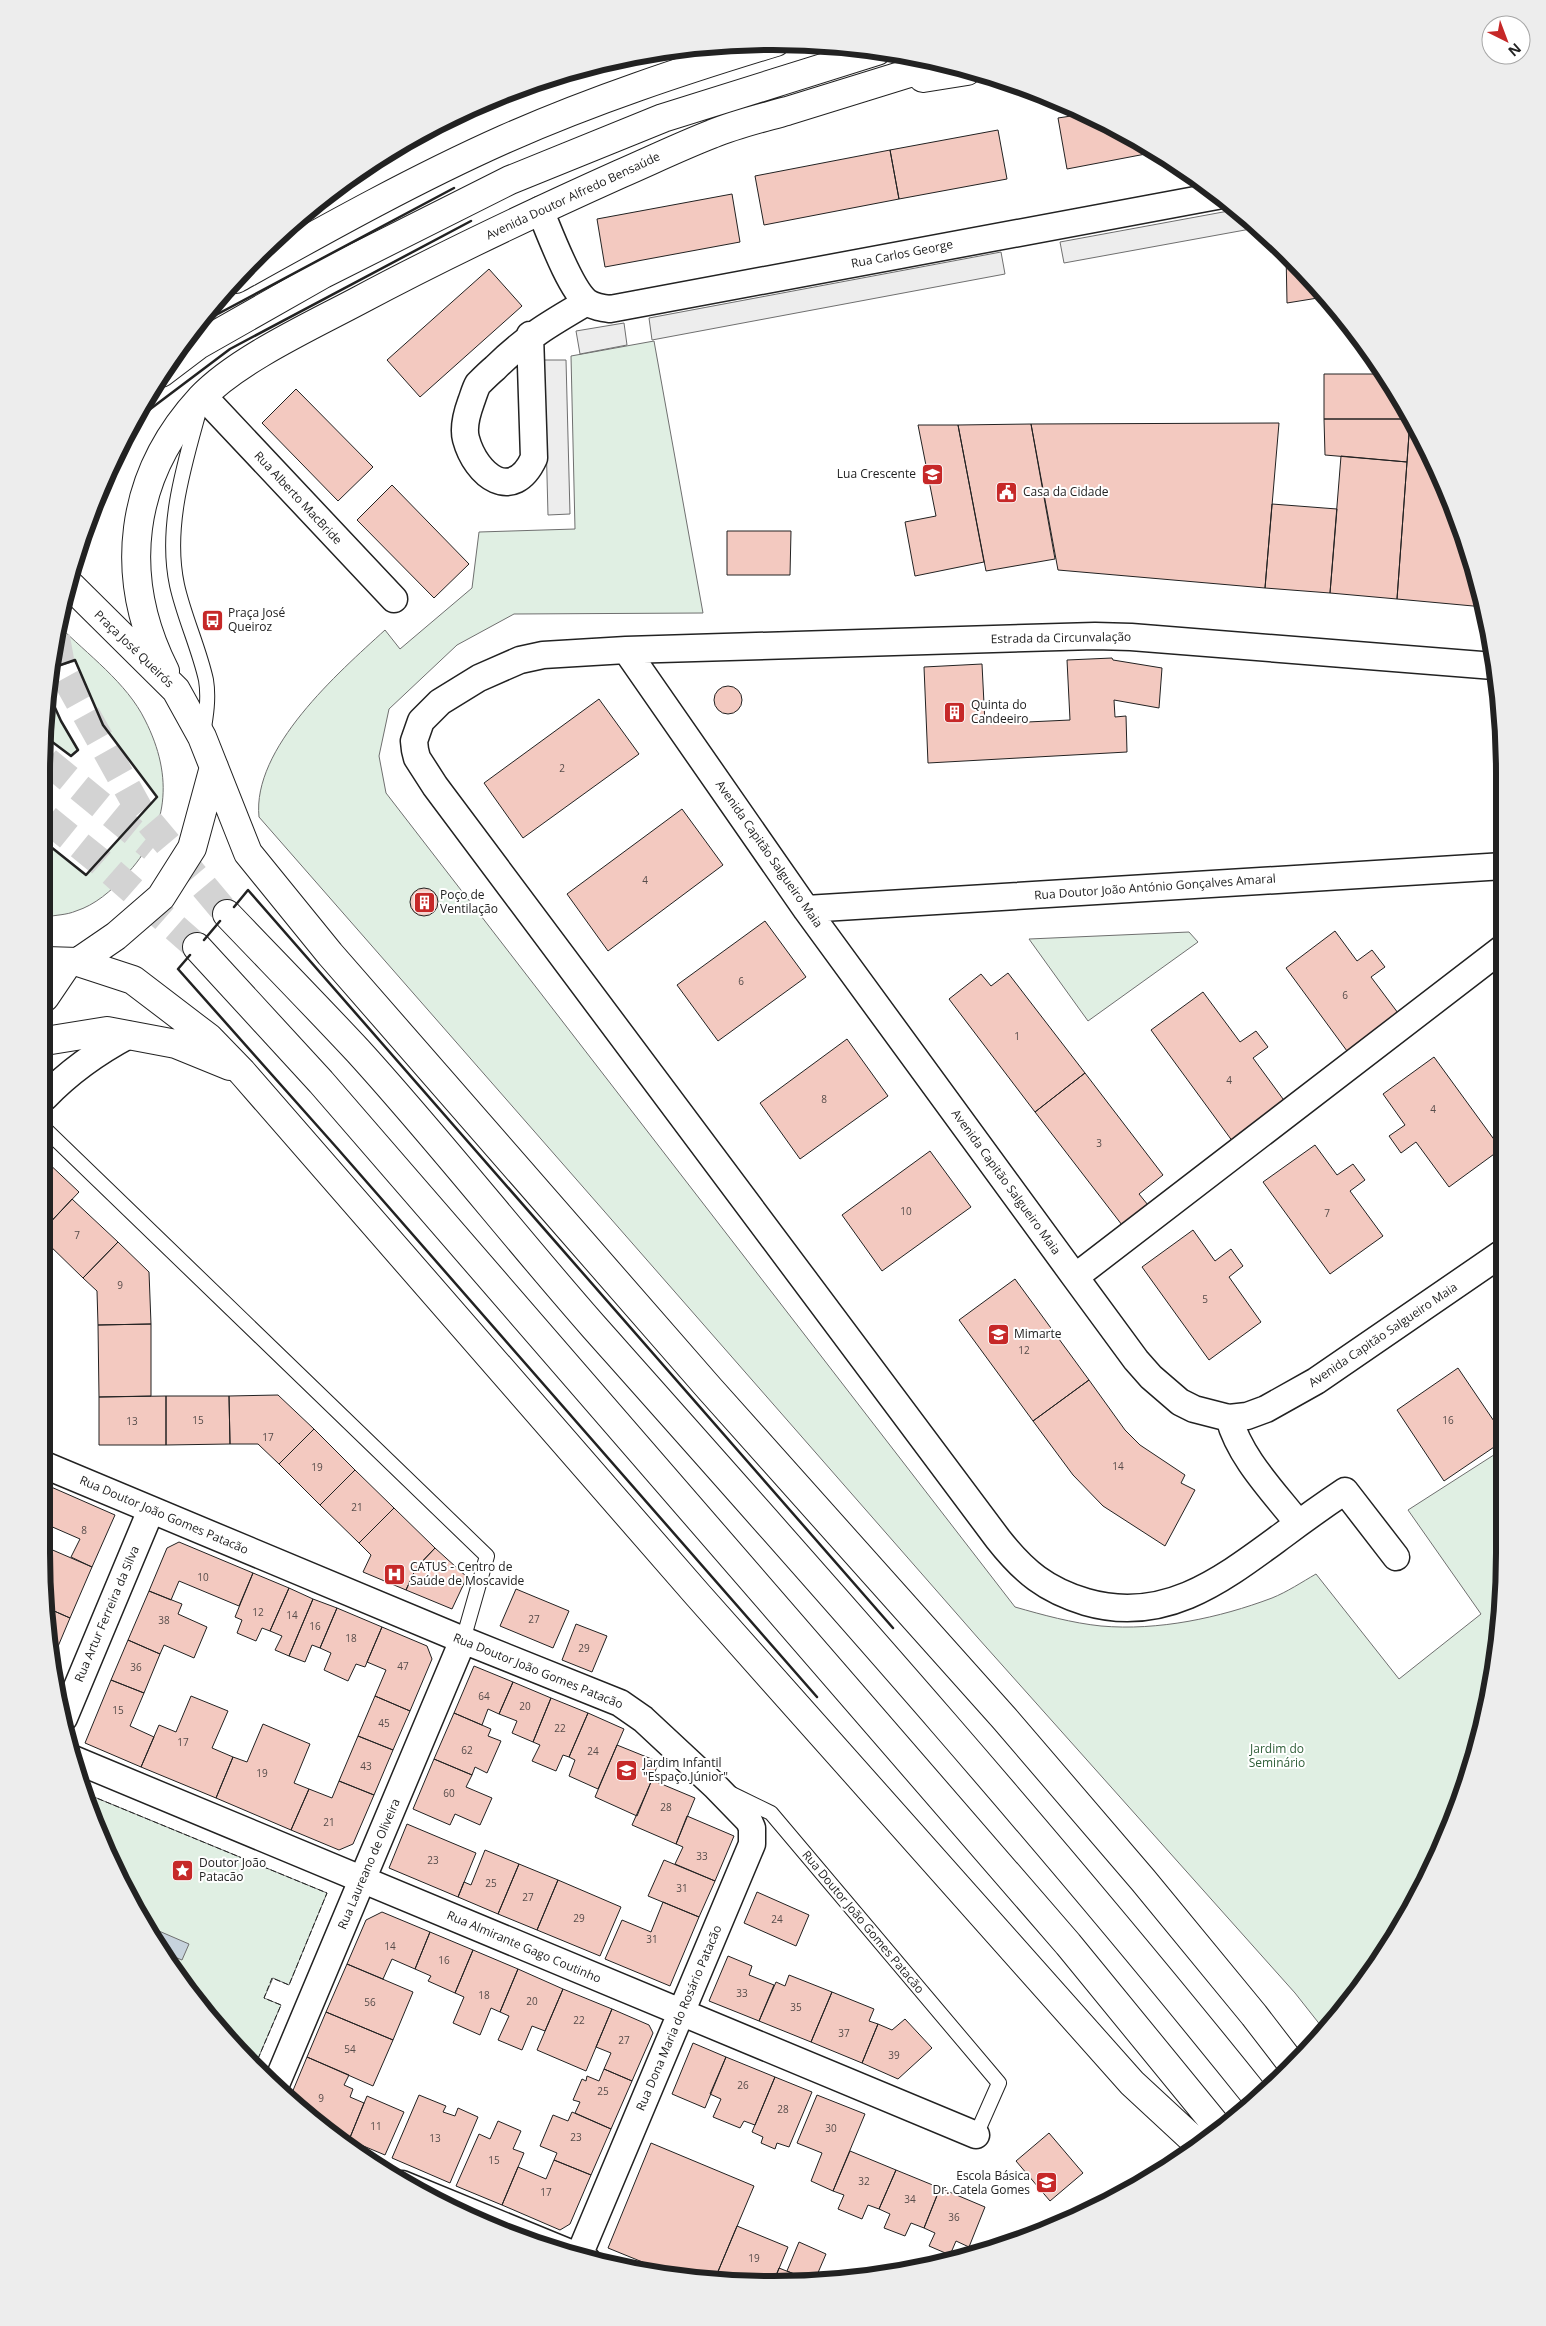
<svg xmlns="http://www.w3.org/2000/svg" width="1546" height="2326" viewBox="0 0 1546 2326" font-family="'Open Sans',sans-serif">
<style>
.green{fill:#e0efe3;stroke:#6f6f6f}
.parking{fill:#ededed;stroke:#6f6f6f}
.water{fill:#c7d3dd;stroke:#6f6f6f}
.building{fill:#f3c9c0;stroke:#222}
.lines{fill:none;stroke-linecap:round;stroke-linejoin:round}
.trunk-tunnel{stroke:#d3d3d3;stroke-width:28;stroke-dasharray:28 14;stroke-linecap:butt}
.service-casing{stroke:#222;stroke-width:16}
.minor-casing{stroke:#222;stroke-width:29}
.secondary-casing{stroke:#222;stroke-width:30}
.trunk-casing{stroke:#222;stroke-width:30}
.service{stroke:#fff;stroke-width:14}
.minor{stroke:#fff;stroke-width:26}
.secondary{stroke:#fff;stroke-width:28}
.trunk{stroke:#fff;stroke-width:28}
.fence{stroke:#222;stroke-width:1;stroke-dasharray:6 2.5;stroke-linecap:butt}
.wall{stroke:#222;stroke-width:2.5}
.labels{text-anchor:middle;stroke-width:4;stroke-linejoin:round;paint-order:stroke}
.number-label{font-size:10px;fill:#564c4a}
.street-label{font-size:12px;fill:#222;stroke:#fff}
.poi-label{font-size:12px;fill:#222;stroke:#fff;text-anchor:start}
.park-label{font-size:12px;fill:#2f5e38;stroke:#fff}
.rim{fill:none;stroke:#222;stroke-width:6}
</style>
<rect width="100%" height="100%" fill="#fff"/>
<!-- green -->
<path class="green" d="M599,65L450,124L360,170L493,97Z
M654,341L703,613L514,614L457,645L389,709L379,756L386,793L1015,1607C1043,1615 1072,1623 1101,1626C1158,1631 1219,1618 1272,1598C1287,1592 1302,1582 1316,1574L1399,1679L1481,1614L1408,1510L1500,1451L1498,1649L1466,1788L1429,1877L1354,1998L1325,2031L1295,1993L978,1638L259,817C252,748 338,673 385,630L400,649L472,588L479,532L575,529L571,356Z
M58,625C87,654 127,683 145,720C174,777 169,830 125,876C111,891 95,905 76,911C67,915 55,915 46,917V843L86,875L157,797L103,725L75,661L49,669Z
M47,690L61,721L78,750L71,756L47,738Z
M1189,932L1198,942L1088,1021L1029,939Z
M82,1792L327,1893L289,1985L273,1978L264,1998L281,2005L254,2068L165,1960L117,1877Z"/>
<!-- parking -->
<path class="parking" d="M1234,210L1256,228L1064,263L1060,242Z
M1001,252L1005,274L652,340L649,318Z
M624,323L627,345L580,354L576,331Z
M544,360H566L570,514L548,515Z"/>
<!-- water -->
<path class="water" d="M145,1925L189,1944L182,1960L160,1951Z"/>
<!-- building -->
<path class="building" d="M1084,114L1156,152L1067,169L1058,118Z
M998,130L1007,179L899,199L890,150Z
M890,150L899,199L764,225L755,176Z
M732,194L740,242L605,267L597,219Z
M1286,252L1290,255L1324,297L1287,303Z
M489,269L522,306L420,397L387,360Z
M1324,374H1386L1402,405L1401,419H1324Z
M296,389L373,467L338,501L262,423Z
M1324,419H1410L1407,462L1325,455Z
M1410,421L1449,493L1484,607L1397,599Z
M1279,423L1265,588L1058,570L1031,424Z
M1031,424L1055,559L986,571L958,425Z
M918,425H958L984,562L915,576L905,522L936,516Z
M1341,456L1407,462L1397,599L1330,593Z
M392,485L469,564L434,598L357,520Z
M1272,504L1337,509L1330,593L1265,588Z
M727,531H791L790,575H727Z
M1112,658L1113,660L1162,668L1159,708L1114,700L1115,717L1126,716L1127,752L928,763L924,667L982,664L985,724L1070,720L1067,660Z
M714 700a14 14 0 1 1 28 0a14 14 0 1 1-28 0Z
M599,699L639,754L523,838L484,783Z
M682,809L723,865L608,951L567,894Z
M410 902a14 14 0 1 1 28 0a14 14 0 1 1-28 0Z
M765,921L806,977L718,1041L677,985Z
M1335,931L1357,961L1372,950L1385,967L1371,977L1398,1013L1347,1051L1286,968Z
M1008,973L1085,1073L1035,1112L949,999L981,974L991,986Z
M1203,992L1240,1042L1256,1031L1268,1047L1253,1058L1286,1103L1233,1142L1151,1030Z
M847,1039L888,1096L800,1159L760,1103Z
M1434,1057L1501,1149L1449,1187L1416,1142L1401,1153L1389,1136L1405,1125L1383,1094Z
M1085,1073L1163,1175L1139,1194L1148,1205L1122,1225L1035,1112Z
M1315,1145L1337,1175L1353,1164L1365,1180L1350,1191L1383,1236L1330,1274L1263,1182Z
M930,1151L971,1207L882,1271L842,1215Z
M44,1159L79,1192L44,1229Z
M72,1199L118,1242L83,1278L44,1240V1229Z
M1193,1230L1215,1261L1231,1249L1243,1266L1229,1277L1261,1322L1209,1360L1142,1267Z
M118,1242L149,1272L151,1324L98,1325L97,1291L83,1278Z
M1015,1279L1089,1380L1033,1421L959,1320Z
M151,1324V1396L99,1397L98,1325Z
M1458,1368L1500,1430V1443L1444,1481L1397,1410Z
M1089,1380L1125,1430L1140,1445L1185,1475L1181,1483L1195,1490L1165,1546L1103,1506L1073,1475L1033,1421Z
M278,1395L314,1429L279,1464L258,1444H230L229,1396Z
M166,1396V1445H99V1397Z
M166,1396H229L230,1444L166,1445Z
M314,1429L355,1470L320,1505L279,1464Z
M355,1470L394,1508L359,1543L320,1505Z
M42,1483L115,1515L92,1567L71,1557L80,1539L41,1522Z
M394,1508L435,1548L416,1568L406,1590L363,1572L371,1555L359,1543Z
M179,1542L253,1573L239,1606L179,1581L171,1600L149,1591L167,1548Z
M41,1545L92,1567L70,1618L45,1607Z
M435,1548L467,1577L452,1609L406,1590L416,1568Z
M253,1573L289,1588L270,1631L262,1628L256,1641L237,1633L242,1620L235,1617Z
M289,1588L313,1599L289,1656L275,1650L282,1636L270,1631Z
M516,1589L569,1611L553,1648L500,1626Z
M149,1591L182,1604L178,1614L207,1627L194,1658L164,1645L160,1654L128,1640Z
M313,1599L337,1608L320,1648L312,1645L305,1662L289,1656Z
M45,1607L70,1618L51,1663L48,1649Z
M337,1608L382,1627L365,1667L356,1664L348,1681L324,1670L331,1653L320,1648Z
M576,1624L607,1636L592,1672L562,1660Z
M382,1627L427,1646L432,1659L410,1711L375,1696L386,1670L367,1662Z
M128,1640L160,1654L144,1693L111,1680Z
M474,1666L513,1682L499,1714L488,1709L482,1725L454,1713Z
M111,1680L144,1693L130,1726L154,1737L141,1767L85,1743Z
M513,1682L551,1698L533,1742L512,1733L517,1721L499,1714Z
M191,1696L228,1711L212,1748L233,1757L216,1798L141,1767L159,1725L176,1732Z
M375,1696L410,1711L393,1750L358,1736Z
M551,1698L588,1713L569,1757L563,1755L556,1771L532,1761L540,1745L533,1742Z
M454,1713L491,1729L488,1736L501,1741L487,1773L475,1767L472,1775L434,1759Z
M588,1713L624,1729L598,1789L569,1776L575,1760L569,1757Z
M263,1724L310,1744L294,1783L309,1789L291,1830L216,1798L233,1757L247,1762Z
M358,1736L393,1750L374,1795L339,1781Z
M617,1745L659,1762L637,1816L595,1797Z
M434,1759L472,1775L466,1787L492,1798L480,1825L455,1814L450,1825L413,1809Z
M652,1780L695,1798L676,1844L632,1825Z
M339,1781L374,1795L353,1844L339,1850L291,1830L309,1789L332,1798Z
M687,1816L734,1836L715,1881L675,1864L683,1847L676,1844Z
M407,1824L476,1853L458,1897L389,1868Z
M485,1850L519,1864L498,1914L458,1897L464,1882L471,1885Z
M664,1860L715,1881L699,1917L648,1896Z
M519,1864L558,1880L537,1930L498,1914Z
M558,1880L621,1907L600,1956L537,1930Z
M757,1892L809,1915L796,1946L744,1923Z
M663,1902L699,1917L670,1986L605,1959L622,1920L651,1932Z
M382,1912L430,1932L415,1969L392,1959L383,1979L347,1964L366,1920Z
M430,1932L473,1950L455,1993L428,1981L431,1976L415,1969Z
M473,1950L518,1969L500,2012L491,2008L480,2035L453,2023L464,1997L455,1993Z
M728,1956L752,1966L749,1975L774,1985L759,2021L709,2001Z
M347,1964L413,1992L393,2040L326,2012Z
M518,1969L563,1989L545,2031L532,2026L522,2050L498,2040L509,2016L500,2012Z
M789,1975L832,1992L811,2042L759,2021L776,1982L785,1986Z
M563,1989L612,2009L586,2071L537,2050Z
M832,1992L874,2009L869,2021L878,2024L862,2063L811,2042Z
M612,2009L649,2025L653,2033L632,2081L604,2069L611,2053L596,2047Z
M326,2012L393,2040L373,2086L307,2057Z
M905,2019L932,2048L898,2079L862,2063L878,2024L892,2030Z
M693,2043L726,2057L705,2108L672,2094Z
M307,2057L349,2075L344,2085L353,2089L350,2097L364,2103L349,2140L322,2129L289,2100Z
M726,2057L775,2077L755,2125L744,2121L740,2128L713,2117L721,2099L710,2094Z
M604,2069L632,2081L611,2129L575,2113L580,2102L573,2100L582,2079L586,2081L587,2076L599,2081Z
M775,2077L812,2092L789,2147L777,2143L775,2149L761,2143L763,2137L752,2132Z
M419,2095L446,2106L443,2112L455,2116L458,2108L478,2117L450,2183L392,2158Z
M817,2095L865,2114L833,2191L811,2181L822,2153L797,2143Z
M367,2096L404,2112L385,2155L349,2140Z
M572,2112L611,2129L591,2175L554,2160L557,2153L540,2146L553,2115L568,2121Z
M498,2121L521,2131L513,2149L524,2153L502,2205L456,2186L479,2134L490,2139Z
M1049,2133L1083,2173L1050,2201L1016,2161Z
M651,2143L754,2186L714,2281L672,2274L608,2248Z
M850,2151L896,2170L879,2209L868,2205L862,2219L838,2209L844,2195L833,2191Z
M554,2160L591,2175L570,2224L560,2230L502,2205L518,2167L546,2179Z
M896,2170L940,2188L924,2228L911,2223L905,2236L884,2228L890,2214L879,2209Z
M940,2188L985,2207L969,2247L956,2241L950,2255L929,2246L935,2233L924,2228Z
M737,2226L788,2247L773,2283L714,2281Z
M799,2242L826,2254L814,2282L787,2271Z
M779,2268L814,2282L817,2275L824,2278L821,2283H773Z"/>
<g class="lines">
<!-- trunk-tunnel -->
<path class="trunk-tunnel" d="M56,637L62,671L140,811L227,914
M47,761L153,848
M47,819L99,861L197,947"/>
<defs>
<path id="service" d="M198,415C183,469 165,529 177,585C184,617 199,648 206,680C209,698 206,716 203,734
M44,1128L487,1556L463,1640
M732,1794L771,1813L999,2083L976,2135"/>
<path id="minor" d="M540,210C549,231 570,289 587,302C594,307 602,308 610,309L1217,196
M530,335L534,458C513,504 476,476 466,439C463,428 467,413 471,402C473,397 475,389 478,384C483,379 489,373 495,368C525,338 551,323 587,302
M203,396L394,599
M626,650L806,909L1075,1277L1136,1360L1151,1377L1180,1402L1194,1409L1229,1418L1247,1416L1266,1409L1316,1381L1501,1254
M806,909L1504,866
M45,1097C70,1071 97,1052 129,1035
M1075,1277L1503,948
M1229,1418C1240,1458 1273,1491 1298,1523
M42,1464L463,1640L620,1703L643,1719L715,1786L749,1821L752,1828V1844L578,2258
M1396,1557L1345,1491C1324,1505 1303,1520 1283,1535C1223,1579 1165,1625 1086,1602C1046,1590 1024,1572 998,1539L435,786L417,758L415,750L414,741L421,721L440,702L479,678L520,660L543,655L626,650L1095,636L1131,637L1494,666
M64,1718L151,1510
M73,1759L976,2135
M275,2087L463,1640
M402,2184L587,2260"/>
<path id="secondary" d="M45,997L68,963"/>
<path id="trunk" d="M923,78L967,71
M236,279C324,230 413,180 505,139C593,100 684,70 776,42
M161,373L198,345L323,274L510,180L663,118L877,51
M67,582L176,690L202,737L248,853L330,954L709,1388L1004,1718L1143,1880L1254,2015L1294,2067
M165,671C117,576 129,476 201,398C237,360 311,326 358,301C444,255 531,214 620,174C650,161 681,146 712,134C736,124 762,118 787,111C838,95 890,79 942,63
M227,914C271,960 315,1005 358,1051C439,1140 514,1236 594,1327C820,1581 1046,1834 1258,2099
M197,947L321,1082L1068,1944L1221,2131
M46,961L78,962L116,936L161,897L192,848L214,767
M78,962L133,980L209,1038L242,1072L697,1594L1132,2083L1200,2146
M45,1041L107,1031L176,1044L230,1066"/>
</defs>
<!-- service casing -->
<use href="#service" class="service-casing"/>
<!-- minor casing -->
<use href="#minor" class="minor-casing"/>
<!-- secondary casing -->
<use href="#secondary" class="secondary-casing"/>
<!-- trunk casing -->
<use href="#trunk" class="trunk-casing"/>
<!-- service -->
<use href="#service" class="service"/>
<!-- minor -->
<use href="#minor" class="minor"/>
<!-- secondary -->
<use href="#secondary" class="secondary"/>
<!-- trunk -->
<use href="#trunk" class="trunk"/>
<!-- fence -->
<path class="fence" d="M82,1792L327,1893L289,1985L272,1978L264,1998L281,2005L254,2068"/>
<!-- wall -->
<path class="wall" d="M199,324L454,188
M127,431L145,413L230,349L471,221
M47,738L71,756L78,750L61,721L47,690
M46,843L86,875L157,797L103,725L75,660L49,669
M234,907L248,890L893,1628
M204,940L220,921
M190,955L178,969L337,1148L817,1697"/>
</g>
<!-- icons -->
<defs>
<symbol id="school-square" viewBox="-11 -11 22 22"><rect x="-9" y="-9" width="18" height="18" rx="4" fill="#c62828" stroke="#fff"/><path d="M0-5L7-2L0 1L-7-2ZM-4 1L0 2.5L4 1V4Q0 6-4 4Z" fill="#fff"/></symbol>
<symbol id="civic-square" viewBox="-11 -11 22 22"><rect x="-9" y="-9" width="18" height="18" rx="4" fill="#c62828" stroke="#fff"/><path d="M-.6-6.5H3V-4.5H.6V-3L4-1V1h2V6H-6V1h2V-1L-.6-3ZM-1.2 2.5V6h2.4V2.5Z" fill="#fff"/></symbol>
<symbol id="bus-square" viewBox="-11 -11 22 22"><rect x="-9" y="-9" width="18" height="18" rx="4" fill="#c62828" stroke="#fff"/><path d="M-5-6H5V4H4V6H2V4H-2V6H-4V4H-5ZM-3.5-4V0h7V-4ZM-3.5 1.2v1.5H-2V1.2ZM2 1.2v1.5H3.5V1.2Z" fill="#fff"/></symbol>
<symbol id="building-square" viewBox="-11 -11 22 22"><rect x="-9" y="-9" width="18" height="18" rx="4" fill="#c62828" stroke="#fff"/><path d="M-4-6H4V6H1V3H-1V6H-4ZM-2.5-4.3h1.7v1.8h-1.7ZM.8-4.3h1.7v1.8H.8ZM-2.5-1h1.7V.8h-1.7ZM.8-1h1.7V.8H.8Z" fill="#fff"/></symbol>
<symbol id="hospital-square" viewBox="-11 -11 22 22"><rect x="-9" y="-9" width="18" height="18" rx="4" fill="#c62828" stroke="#fff"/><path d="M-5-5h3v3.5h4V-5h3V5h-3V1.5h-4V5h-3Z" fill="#fff"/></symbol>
<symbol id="sight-square" viewBox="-11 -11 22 22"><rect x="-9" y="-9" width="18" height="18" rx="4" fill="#c62828" stroke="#fff"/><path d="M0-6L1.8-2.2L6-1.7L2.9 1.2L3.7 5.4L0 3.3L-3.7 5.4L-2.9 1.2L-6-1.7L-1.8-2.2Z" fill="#fff"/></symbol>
</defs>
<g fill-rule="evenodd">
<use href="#school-square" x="920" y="462" width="25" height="25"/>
<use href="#civic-square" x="994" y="480" width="25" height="25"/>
<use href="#bus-square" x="200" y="608" width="25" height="25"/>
<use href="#building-square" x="942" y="700" width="25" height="25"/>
<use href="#building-square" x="412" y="890" width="25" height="25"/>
<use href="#school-square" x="986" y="1322" width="25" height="25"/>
<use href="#hospital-square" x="382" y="1562" width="25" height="25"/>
<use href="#school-square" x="614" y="1758" width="25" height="25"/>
<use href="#sight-square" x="170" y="1858" width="25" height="25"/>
<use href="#school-square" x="1034" y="2170" width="25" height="25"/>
</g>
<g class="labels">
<!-- number labels -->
<g class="number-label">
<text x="562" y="772">2</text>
<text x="645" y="884">4</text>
<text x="741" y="985">6</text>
<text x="1345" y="999">6</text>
<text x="1017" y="1040">1</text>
<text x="1229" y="1084">4</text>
<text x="824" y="1103">8</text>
<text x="1433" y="1113">4</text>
<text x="1099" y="1147">3</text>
<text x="906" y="1215">10</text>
<text x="1327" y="1217">7</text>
<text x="77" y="1239">7</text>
<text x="120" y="1289">9</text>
<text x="1205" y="1303">5</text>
<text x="1024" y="1354">12</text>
<text x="198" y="1424">15</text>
<text x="1448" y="1424">16</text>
<text x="132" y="1425">13</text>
<text x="268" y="1441">17</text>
<text x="1118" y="1470">14</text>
<text x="317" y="1471">19</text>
<text x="357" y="1511">21</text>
<text x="84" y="1534">8</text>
<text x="203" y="1581">10</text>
<text x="258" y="1616">12</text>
<text x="292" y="1619">14</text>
<text x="534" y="1623">27</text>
<text x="164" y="1624">38</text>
<text x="315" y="1630">16</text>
<text x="351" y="1642">18</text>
<text x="584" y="1652">29</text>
<text x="403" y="1670">47</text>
<text x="136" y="1671">36</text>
<text x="484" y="1700">64</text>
<text x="525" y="1710">20</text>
<text x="118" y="1714">15</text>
<text x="384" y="1727">45</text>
<text x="560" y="1732">22</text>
<text x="183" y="1746">17</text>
<text x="467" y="1754">62</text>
<text x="593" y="1755">24</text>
<text x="366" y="1770">43</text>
<text x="262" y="1777">19</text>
<text x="449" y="1797">60</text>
<text x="666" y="1811">28</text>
<text x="329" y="1826">21</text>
<text x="702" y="1860">33</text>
<text x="433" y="1864">23</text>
<text x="491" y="1887">25</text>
<text x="682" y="1892">31</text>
<text x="528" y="1901">27</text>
<text x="579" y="1922">29</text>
<text x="777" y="1923">24</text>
<text x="652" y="1943">31</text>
<text x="390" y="1950">14</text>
<text x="444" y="1964">16</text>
<text x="742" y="1997">33</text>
<text x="484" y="1999">18</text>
<text x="532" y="2005">20</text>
<text x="370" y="2006">56</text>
<text x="796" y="2011">35</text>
<text x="579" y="2024">22</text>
<text x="844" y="2037">37</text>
<text x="624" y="2044">27</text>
<text x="350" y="2053">54</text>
<text x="894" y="2059">39</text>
<text x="743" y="2089">26</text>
<text x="603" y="2095">25</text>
<text x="321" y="2102">9</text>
<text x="783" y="2113">28</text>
<text x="376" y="2130">11</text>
<text x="831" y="2132">30</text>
<text x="576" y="2141">23</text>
<text x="435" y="2142">13</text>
<text x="494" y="2164">15</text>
<text x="864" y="2185">32</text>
<text x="546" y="2196">17</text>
<text x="910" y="2203">34</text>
<text x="954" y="2221">36</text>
<text x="754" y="2262">19</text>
</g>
<!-- street labels -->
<g class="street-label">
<text transform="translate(573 196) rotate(-25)" y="4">Avenida Doutor Alfredo Bensaúde</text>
<text transform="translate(902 254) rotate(-11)" y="4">Rua Carlos George</text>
<text transform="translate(298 498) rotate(47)" y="4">Rua Alberto MacBride</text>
<text transform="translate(1061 638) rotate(-1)" y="4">Estrada da Circunvalação</text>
<text transform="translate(134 649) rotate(44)" y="4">Praça José Queirós</text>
<text transform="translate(769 854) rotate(55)" y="4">Avenida Capitão Salgueiro Maia</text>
<text transform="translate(1155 887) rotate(-4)" y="4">Rua Doutor João António Gonçalves Amaral</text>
<text transform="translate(1006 1182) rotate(54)" y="4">Avenida Capitão Salgueiro Maia</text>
<text transform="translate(1383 1335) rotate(-34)" y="4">Avenida Capitão Salgueiro Maia</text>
<text transform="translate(164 1515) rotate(23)" y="4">Rua Doutor João Gomes Patacão</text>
<text transform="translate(107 1614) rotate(-67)" y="4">Rua Artur Ferreira da Silva</text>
<text transform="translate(538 1671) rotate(22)" y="4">Rua Doutor João Gomes Patacão</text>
<text transform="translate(369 1864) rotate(-67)" y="4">Rua Laureano de Oliveira</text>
<text transform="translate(863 1922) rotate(50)" y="4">Rua Doutor João Gomes Patacão</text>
<text transform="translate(524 1947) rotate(23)" y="4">Rua Almirante Gago Coutinho</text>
<text transform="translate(679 2018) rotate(-67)" y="4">Rua Dona Maria do Rosário Patacão</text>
</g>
<!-- poi labels -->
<g class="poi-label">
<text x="916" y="478" text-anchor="end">Lua Crescente</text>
<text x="1023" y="496">Casa da Cidade</text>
<text x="228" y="617">Praça José<tspan x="228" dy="14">Queiroz</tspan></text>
<text x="971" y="709">Quinta do<tspan x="971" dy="14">Candeeiro</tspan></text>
<text x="440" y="899">Poço de<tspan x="440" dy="14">Ventilação</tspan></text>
<text x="1014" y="1338">Mimarte</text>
<text x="410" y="1571">CATUS - Centro de<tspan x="410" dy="14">Saúde de Moscavide</tspan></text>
<text x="643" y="1767">Jardim Infantil<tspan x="643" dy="14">"Espaço Júnior"</tspan></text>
<text x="199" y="1867">Doutor João<tspan x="199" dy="14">Patacão</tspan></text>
<text x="1030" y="2180" text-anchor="end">Escola Básica<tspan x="1030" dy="14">Dr. Catela Gomes</tspan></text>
</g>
<!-- park labels -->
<g class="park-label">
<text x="1277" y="1753">Jardim do<tspan x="1277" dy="14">Seminário</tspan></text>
</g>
</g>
<!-- crop -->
<path d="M0 0H1546V2326H0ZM773 50H773A723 723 0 0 1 1496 773V1553A723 723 0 0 1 773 2276H773A723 723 0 0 1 50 1553V773A723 723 0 0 1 773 50Z" fill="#ededed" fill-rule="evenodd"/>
<path class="rim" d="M773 50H773A723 723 0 0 1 1496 773V1553A723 723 0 0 1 773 2276H773A723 723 0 0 1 50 1553V773A723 723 0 0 1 773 50Z"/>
<!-- north arrow -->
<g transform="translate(1506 40) rotate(138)"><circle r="24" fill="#ffffff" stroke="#a7a7a7"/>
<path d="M0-4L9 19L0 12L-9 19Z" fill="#c62828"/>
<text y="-8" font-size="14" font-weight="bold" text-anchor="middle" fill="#222222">N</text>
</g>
</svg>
